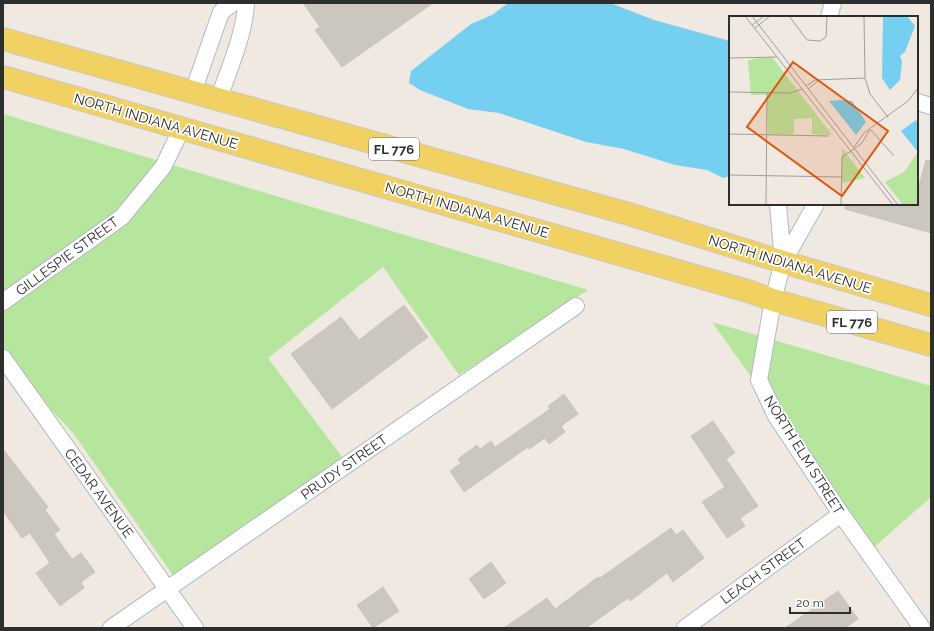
<svg xmlns="http://www.w3.org/2000/svg" width="934" height="631" viewBox="0 0 934 631" font-family="Raleway,sans-serif">
<style>
.green{fill:#b6e59e}
.water{fill:#75cff0}
.building{fill:#cbc7bf;stroke:#cbc5ba}
.lines{fill:none;stroke-linecap:round;stroke-linejoin:round}
.street-casing{stroke:#b4b7c1;stroke-width:18}
.primary-casing{stroke:#c9c9c9;stroke-width:24}
.street{stroke:#fff;stroke-width:16}
.primary{stroke:#f2d163;stroke-width:22}
.labels{text-anchor:middle;stroke-width:3.5;stroke-linejoin:round;paint-order:stroke}
.shield{fill:#fff;stroke:#6d6d6d;stroke-width:1}
.shield-label{font-size:13px;font-weight:bold;fill:#2e2e2e}
.street-label{font-size:14px;fill:#2e2e2e;stroke:#fff}
.inset-road{fill:none;stroke:#a29e99;stroke-width:1}
.view{fill:#df570e;fill-opacity:0.15;stroke:#df570e;stroke-width:2}
.inset-edge{fill:none;stroke:#2e2e2e;stroke-width:2}
</style>
<rect width="100%" height="100%" fill="#efe9e1"/>
<!-- green -->
<path class="green" d="M3,114L588,290L459,375L383,267L268,358L343,458L177,581L73,433L3,358Z
M712,322L931,386V497L873,548Z"/>
<!-- water -->
<path class="water" d="M508,3H610L654,20L730,41V176L723,178L707,170L675,165L624,149L586,142L499,113L468,109L420,90L409,83L411,71L471,24L492,15Z"/>
<!-- building -->
<path class="building" d="M303,3H433L342,67L315,30L320,27Z
M926,160L931,161V233L845,209L846,204H917V193Z
M404,305L428,337L332,409L291,354L341,317L359,340Z
M564,394L578,414L561,426L565,432L549,444L545,438L529,449L528,447L464,492L450,471L461,463L458,459L477,445L480,449L491,441L495,447L550,409L548,406Z
M713,421L735,453L726,459L758,506L740,518L745,526L727,538L702,502L725,487L691,436Z
M3,449L48,507L45,510L60,530L54,534L72,559L81,553L95,572L81,582L84,588L60,606L36,573L50,563L30,533L22,538L3,511Z
M671,528L676,535L683,530L704,558L673,582L667,573L630,601L628,598L586,628H504L547,598L555,609L598,577L600,578Z
M491,562L506,583L484,599L469,579Z
M383,587L399,611L373,628L357,605Z
M838,591L858,619L845,628H785Z"/>
<g class="lines">
<defs>
<path id="street" d="M829,17L833,3
M193,92L221,12L233,3
M218,101C228,71 245,34 246,3
M917,102L931,106
M778,204L783,262
M816,204L783,262L773,300L759,380L776,416L841,514L922,628
M3,302L122,217L163,167L182,128
M3,358L195,628
M111,628L576,306
M685,628L841,514"/>
<path id="primary" d="M3,39L629,214L783,262L931,305
M3,77L751,292L773,300L931,345"/>
</defs>
<!-- street casing -->
<use href="#street" class="street-casing"/>
<!-- primary casing -->
<use href="#primary" class="primary-casing"/>
<!-- street -->
<use href="#street" class="street"/>
<!-- primary -->
<use href="#primary" class="primary"/>
</g>
<g class="labels">
<!-- shield labels -->
<g class="shield">
<rect x="369" y="138" width="50" height="22" rx="3"/>
<rect x="827" y="311" width="50" height="22" rx="3"/>
</g>
<g class="shield-label">
<text x="394" y="154">FL 776</text>
<text x="852" y="327">FL 776</text>
</g>
<!-- street labels -->
<g class="street-label">
<text transform="translate(156 121) rotate(16)" y="5">NORTH INDIANA AVENUE</text>
<text transform="translate(467 210) rotate(16)" y="5">NORTH INDIANA AVENUE</text>
<text transform="translate(67 256) rotate(-36)" y="5">GILLESPIE STREET</text>
<text transform="translate(790 264) rotate(17)" y="5">NORTH INDIANA AVENUE</text>
<text transform="translate(804 455) rotate(58)" y="5">NORTH ELM STREET</text>
<text transform="translate(344 467) rotate(-35)" y="5">PRUDY STREET</text>
<text transform="translate(99 493) rotate(54)" y="5">CEDAR AVENUE</text>
<text transform="translate(763 571) rotate(-36)" y="5">LEACH STREET</text>
</g>
</g>
<!-- overview -->
<g transform="translate(729 16)">
<rect width="189" height="189" fill="#efe9e1"/>
<path d="M30,41H43L103,119L83,118V102L65,103V118L39,119L38,79H22L19,45ZM113,132L136,162L113,167ZM189,136V189H174L156,166L175,156Z" fill="#b6e59e"/>
<path d="M154,0H178L186,10L176,36L171,40L173,45L171,64L161,74L153,62ZM111,84L123,85L137,106L127,119L100,85ZM187,104L189,107V136L172,115Z" fill="#75cff0"/>
<path class="inset-road" d="M16,0L164,189M23,0L169,189M60,0L78,24L91,25L97,21L98,0M135,0L136,62L141,78L159,101M23,9L35,0M26,12L41,0M0,42L48,41M77,70L86,64L136,62M79,73L90,64M0,76L61,77L73,73M142,114L165,140M0,118L100,120M125,131L136,116L179,85L189,72M0,159L112,161M37,189L38,77M112,189L113,141L132,128L141,114"/>
<path class="view" d="M64,46L159,115L113,180L18,111Z"/>
<rect width="189" height="189" class="inset-edge"/>
</g>
<!-- border -->
<rect width="934" height="631" fill="none" stroke="#2e2e2e" stroke-width="8"/>
<!-- scale -->
<path d="M790 607v6h60v-6" fill="none" stroke="#2e2e2e" stroke-width="2"/>
<text x="796" y="607" font-size="12" fill="#2e2e2e" stroke="#ffffff" stroke-width="3" paint-order="stroke">20 m</text>
</svg>
